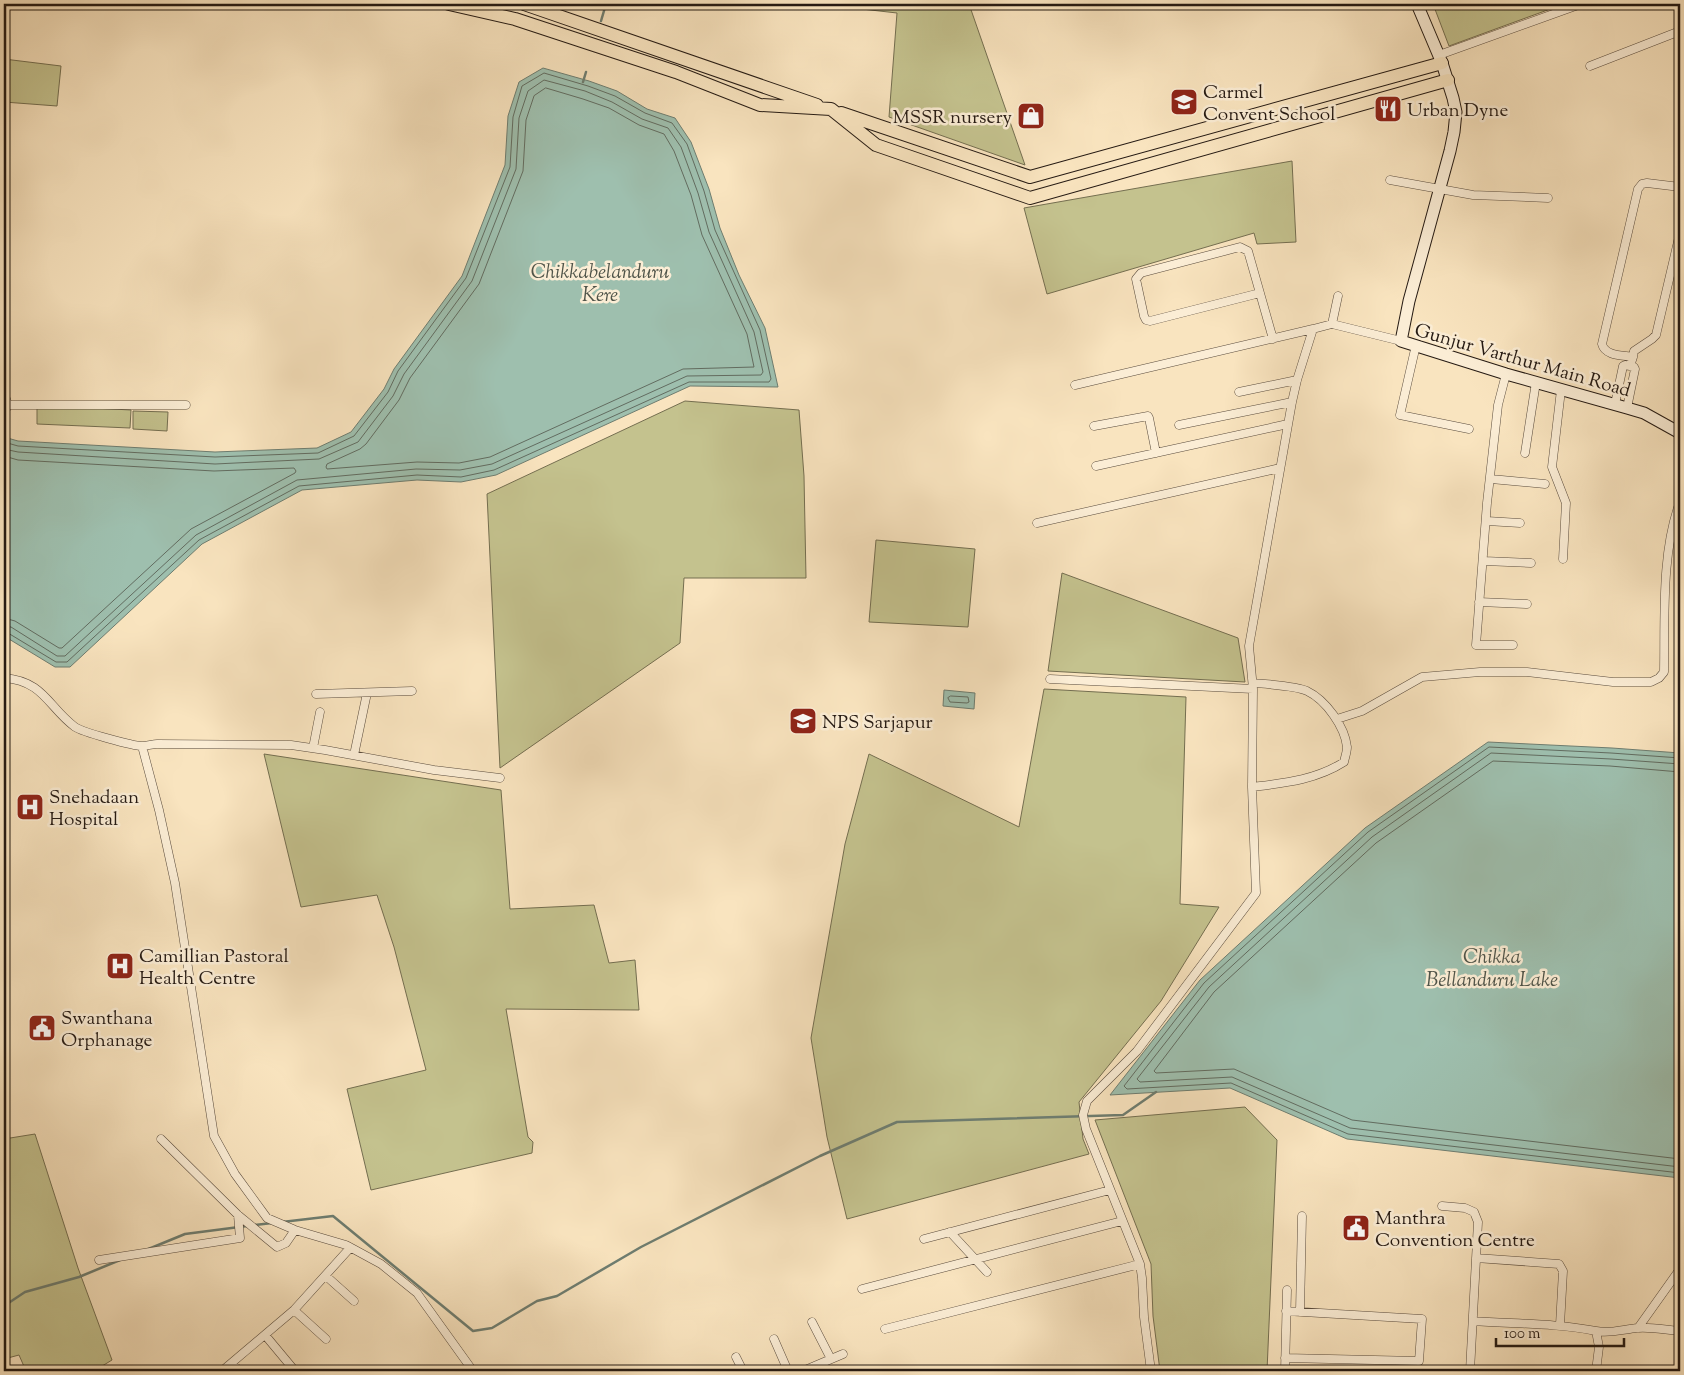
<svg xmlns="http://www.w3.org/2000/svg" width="1684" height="1375" viewBox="0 0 1684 1375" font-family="'Sorts Mill Goudy',serif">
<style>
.green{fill:#c4c28e;stroke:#746e50}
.water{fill:#9ebfae;stroke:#6e7d70}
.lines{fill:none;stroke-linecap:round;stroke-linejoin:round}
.shore{stroke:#626c60;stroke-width:1}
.stream{stroke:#6e7d70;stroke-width:2.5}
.street-casing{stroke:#5a4c3e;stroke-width:9}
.secondary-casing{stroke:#251a13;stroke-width:13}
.primary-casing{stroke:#251a13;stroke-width:14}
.street{stroke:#fbedd5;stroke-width:8}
.secondary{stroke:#fbedd5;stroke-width:11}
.primary{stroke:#f9e4bf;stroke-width:12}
.labels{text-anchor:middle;stroke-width:5;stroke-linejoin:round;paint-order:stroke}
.poi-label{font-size:19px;fill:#251a13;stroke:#fbedd5;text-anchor:start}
.street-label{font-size:19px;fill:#251a13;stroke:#fbedd5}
.water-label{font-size:20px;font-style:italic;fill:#4f5449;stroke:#fbedd5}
</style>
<rect width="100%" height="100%" fill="#f9e4bf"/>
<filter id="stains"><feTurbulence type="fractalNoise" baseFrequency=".004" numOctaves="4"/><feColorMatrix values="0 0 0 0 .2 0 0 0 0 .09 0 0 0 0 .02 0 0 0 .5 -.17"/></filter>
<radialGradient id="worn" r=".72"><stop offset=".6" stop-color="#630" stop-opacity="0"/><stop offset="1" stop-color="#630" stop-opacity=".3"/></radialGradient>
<!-- green -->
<path class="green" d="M818,4H969L1025,165L889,117L897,13Z
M1433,4H1564L1449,46Z
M4,59L61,66L57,106L4,102Z
M1292,161L1296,242L1257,244L1254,233L1047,294L1024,208Z
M685,401L799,410L804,476L806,578H684L680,643L500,768L487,494Z
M37,405L131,410L130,428L37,424Z
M133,411L168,412L167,431L133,429Z
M876,540L975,549L968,627L869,622Z
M1062,573L1238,638L1245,682L1048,671Z
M1044,689L1186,697L1180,904L1219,907L1161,1001L1079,1102L1083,1139L1089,1154L847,1219L827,1137L811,1038L845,844L869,754L1019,827Z
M264,754L501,790L510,909L594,905L609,963L635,960L639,1010L506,1009L528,1137L533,1142L532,1153L371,1190L347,1089L426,1070L394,947L377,895L301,907Z
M1245,1107L1277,1140L1267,1371H1160L1153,1316L1151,1264L1095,1120Z
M35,1134L78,1268L112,1360L94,1371H26L19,1355L4,1359V1139Z"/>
<!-- water -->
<path class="water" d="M543,68L589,81L617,91L647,109L675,118L691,142L709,189L720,228L739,275L765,328L778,387L690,386L496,475L461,482L417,480L302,490L202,544L70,667H55L4,636V437L18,441L215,452L317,448L351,432L384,389L394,369L462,276L505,165L508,116L519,82Z
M944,690L975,693L974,709L943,706Z
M1488,742L1612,748L1680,753V1178L1347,1139L1230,1088L1110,1095L1200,980L1365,828Z"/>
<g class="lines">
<!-- shore -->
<path class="shore" d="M546,88L583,99L609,108L639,125L664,134L674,151L691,195L702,235L747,334L754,367L683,369L490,457L459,463L417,462L327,469L326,467L327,464L360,449L366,444L399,400L410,378L479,284L523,171L526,120L534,96Z
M4,442L18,446L215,457L318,453L354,436L388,392L398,371L466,278L510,167L513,117L522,86L544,73L588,86L615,96L645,113L672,123L687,144L704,191L715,230L760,330L771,379L769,382H689L494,470L461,477L417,475L299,486L199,540L67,662H56L8,633L4,632
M4,449L18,452L215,464L319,459L358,442L393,396L404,374L472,281L516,169L519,118L528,91L544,80L585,91L612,102L642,119L668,128L681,147L698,193L709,232L754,332L763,372L761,375L687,376L492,464L460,470L416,469L297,480L196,535L65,656H57L11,627L4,626
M4,456L18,460L214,471L294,468L296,471L295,473L191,529L62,648H59L15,621L4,618
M951,696L968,697L969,702L967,703L950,702L948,698Z
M1680,758L1611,753L1489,747L1368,832L1204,983L1124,1086L1127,1089L1231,1083L1348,1134L1680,1173
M1680,764L1611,759L1491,753L1372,837L1209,987L1137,1079L1140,1082L1232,1077L1350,1128L1680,1167
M1680,772L1610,766L1493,761L1376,843L1214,992L1154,1071L1156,1073L1234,1069L1352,1120L1680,1159"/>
<!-- stream -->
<path class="stream" d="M601,21L606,4
M583,82L586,72
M282,1222L333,1216L473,1331L492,1328L537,1301L557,1296L641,1247L820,1156L897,1122L1123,1115L1156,1092
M255,1225L272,1223
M146,1250L185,1234L247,1226
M4,1306L25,1292L79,1277L120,1260"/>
<defs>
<path id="street" d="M1439,55L1581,4
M1590,66L1680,31
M1390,180L1473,195L1548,198
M1680,187L1647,183L1642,184L1638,189L1602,344C1605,356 1622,355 1633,357L1634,351L1652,339L1656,335L1680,233
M1260,293L1150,321L1146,320L1144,316L1136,279L1141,273L1240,247L1248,251L1273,339
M1332,324L1338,296
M1416,345L1400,415L1469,429
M1506,374L1498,405L1487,503L1476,645H1513
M1075,385L1313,329
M1561,390L1552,467L1566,503L1563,559
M1239,392L1297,380
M4,397L6,399L8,405L4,413
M1615,404L1623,366L1625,365L1630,366
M8,405H186
M1627,408L1635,369L1634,367L1630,366L1633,357
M1179,425L1292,402
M1094,426L1148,416L1149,418L1156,453
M1525,453L1536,382
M1096,466L1288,424
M1491,479L1545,484
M1487,521L1520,523
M1037,523L1280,468
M1484,561L1531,563
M1479,602L1527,604
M4,678C44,681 48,707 75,727C82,732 133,746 142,746C147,746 153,744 157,744L291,745L325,750L434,770L500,778
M1050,679L1253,689
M316,694L412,691
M1337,719L1362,711L1422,677L1480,672H1527L1613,682H1651L1659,678L1664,672C1665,619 1661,552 1680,502
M142,746L159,810L175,883L214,1136L235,1174L267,1218L295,1230L346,1245L381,1264L417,1293L473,1371
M313,748L320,712
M354,755L367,693
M1252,787C1284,783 1316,780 1344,762C1345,757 1347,752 1347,747C1345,727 1326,700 1307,691C1298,686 1265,684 1253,683
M161,1139L238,1215L277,1247L286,1243L295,1230
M1442,1206L1465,1208L1474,1212L1478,1222L1470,1371
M950,1232L987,1272
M924,1239L1110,1190
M1476,1258L1559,1264L1563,1271L1560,1325
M99,1260L240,1238L238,1215
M326,1276L354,1301
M862,1289L1122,1221
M294,1310L326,1339
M1300,1312L1302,1216
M1473,1321C1514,1324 1556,1323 1596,1331C1610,1334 1624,1329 1638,1328C1652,1327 1666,1330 1680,1331
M812,1322L831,1359
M1638,1328L1680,1269
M885,1329L1140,1264
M1596,1331L1599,1347L1596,1371
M265,1335L295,1371
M774,1339L788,1371
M736,1357L743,1371
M1285,1358L1419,1361L1422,1319L1286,1311
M232,1363L239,1371
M222,1371L294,1310L350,1248
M803,1371L843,1354
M1151,1371L1144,1317L1142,1278L1140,1264L1086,1129L1083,1115L1087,1101L1137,1051L1256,893L1252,787L1253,689L1249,646L1292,402L1297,380L1313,329L1332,324L1401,341
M1285,1371L1287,1290"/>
<path id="secondary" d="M1417,4L1442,63L1453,98L1456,112L1454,132L1450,151L1409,301L1401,341L1506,374L1627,408L1644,413L1680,433"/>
<path id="primary" d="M449,4L515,19L676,72L760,105L831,109L876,145L1030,198L1448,80
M524,4L817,105
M841,113L1030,177L1442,63"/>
</defs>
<!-- street casing -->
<use href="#street" class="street-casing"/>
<!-- secondary casing -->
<use href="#secondary" class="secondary-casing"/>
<!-- primary casing -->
<use href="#primary" class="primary-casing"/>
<!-- street -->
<use href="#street" class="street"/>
<!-- secondary -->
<use href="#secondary" class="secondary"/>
<!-- primary -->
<use href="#primary" class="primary"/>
</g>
<!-- icons -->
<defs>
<symbol id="school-square" viewBox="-11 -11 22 22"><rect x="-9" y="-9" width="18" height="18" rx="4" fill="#8f2418" stroke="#fbedd5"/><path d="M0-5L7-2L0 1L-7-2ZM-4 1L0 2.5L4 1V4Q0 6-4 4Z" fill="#fff"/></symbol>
<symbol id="restaurant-square" viewBox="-11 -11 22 22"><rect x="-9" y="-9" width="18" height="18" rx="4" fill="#8f2418" stroke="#fbedd5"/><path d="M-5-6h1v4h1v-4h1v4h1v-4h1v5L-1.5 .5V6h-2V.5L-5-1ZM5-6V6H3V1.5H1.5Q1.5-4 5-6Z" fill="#fff"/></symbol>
<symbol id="shop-square" viewBox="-11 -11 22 22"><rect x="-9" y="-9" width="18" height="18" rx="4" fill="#8f2418" stroke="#fbedd5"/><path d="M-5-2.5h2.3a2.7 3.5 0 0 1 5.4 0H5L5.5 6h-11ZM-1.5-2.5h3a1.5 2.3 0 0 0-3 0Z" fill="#fff"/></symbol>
<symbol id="hospital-square" viewBox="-11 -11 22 22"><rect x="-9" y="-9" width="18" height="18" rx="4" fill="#8f2418" stroke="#fbedd5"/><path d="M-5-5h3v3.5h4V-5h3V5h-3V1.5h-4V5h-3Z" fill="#fff"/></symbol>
<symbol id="civic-square" viewBox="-11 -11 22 22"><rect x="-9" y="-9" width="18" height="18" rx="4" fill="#8f2418" stroke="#fbedd5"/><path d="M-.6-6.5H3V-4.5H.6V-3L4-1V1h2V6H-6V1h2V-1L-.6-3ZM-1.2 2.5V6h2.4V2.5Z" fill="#fff"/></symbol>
</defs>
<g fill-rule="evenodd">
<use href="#school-square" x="1168" y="86" width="32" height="32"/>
<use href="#restaurant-square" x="1372" y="93" width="32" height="32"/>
<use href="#shop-square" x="1015" y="100" width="32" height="32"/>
<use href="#school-square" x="787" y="705" width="32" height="32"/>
<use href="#hospital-square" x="14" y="791" width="32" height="32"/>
<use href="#hospital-square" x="104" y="950" width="32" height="32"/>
<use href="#civic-square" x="26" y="1012" width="32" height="32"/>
<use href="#civic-square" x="1340" y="1212" width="32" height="32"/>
</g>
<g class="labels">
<!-- poi labels -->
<g class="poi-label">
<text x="1203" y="98">Carmel<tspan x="1203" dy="22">Convent School</tspan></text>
<text x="1407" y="116">Urban Dyne</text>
<text x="1012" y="123" text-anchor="end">MSSR nursery</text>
<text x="822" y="728">NPS Sarjapur</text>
<text x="49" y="803">Snehadaan<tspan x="49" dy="22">Hospital</tspan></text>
<text x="139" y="962">Camillian Pastoral<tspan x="139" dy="22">Health Centre</tspan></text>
<text x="61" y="1024">Swanthana<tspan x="61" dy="22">Orphanage</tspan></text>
<text x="1375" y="1224">Manthra<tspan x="1375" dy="22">Convention Centre</tspan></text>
</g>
<!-- street labels -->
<g class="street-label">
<text transform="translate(1523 359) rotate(16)" y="7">Gunjur Varthur Main Road</text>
</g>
<!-- water labels -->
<g class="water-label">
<text x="600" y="278">Chikkabelanduru<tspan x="600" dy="23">Kere</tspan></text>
<text x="1492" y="963">Chikka<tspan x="1492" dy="23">Bellanduru Lake</tspan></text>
</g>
</g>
<!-- margin -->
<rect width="1684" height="1375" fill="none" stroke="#f9e4bf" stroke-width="20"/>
<rect x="5" y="5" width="1674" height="1365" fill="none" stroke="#251a13" stroke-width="2.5"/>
<rect x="10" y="10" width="1664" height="1355" fill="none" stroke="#251a13"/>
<!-- scale -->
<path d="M1496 1338v8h128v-8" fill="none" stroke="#251a13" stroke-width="2.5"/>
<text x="1504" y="1338" font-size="15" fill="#251a13" stroke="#fbedd5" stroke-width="4" paint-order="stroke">100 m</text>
<rect width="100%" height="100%" filter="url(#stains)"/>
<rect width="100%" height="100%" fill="url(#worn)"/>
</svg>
